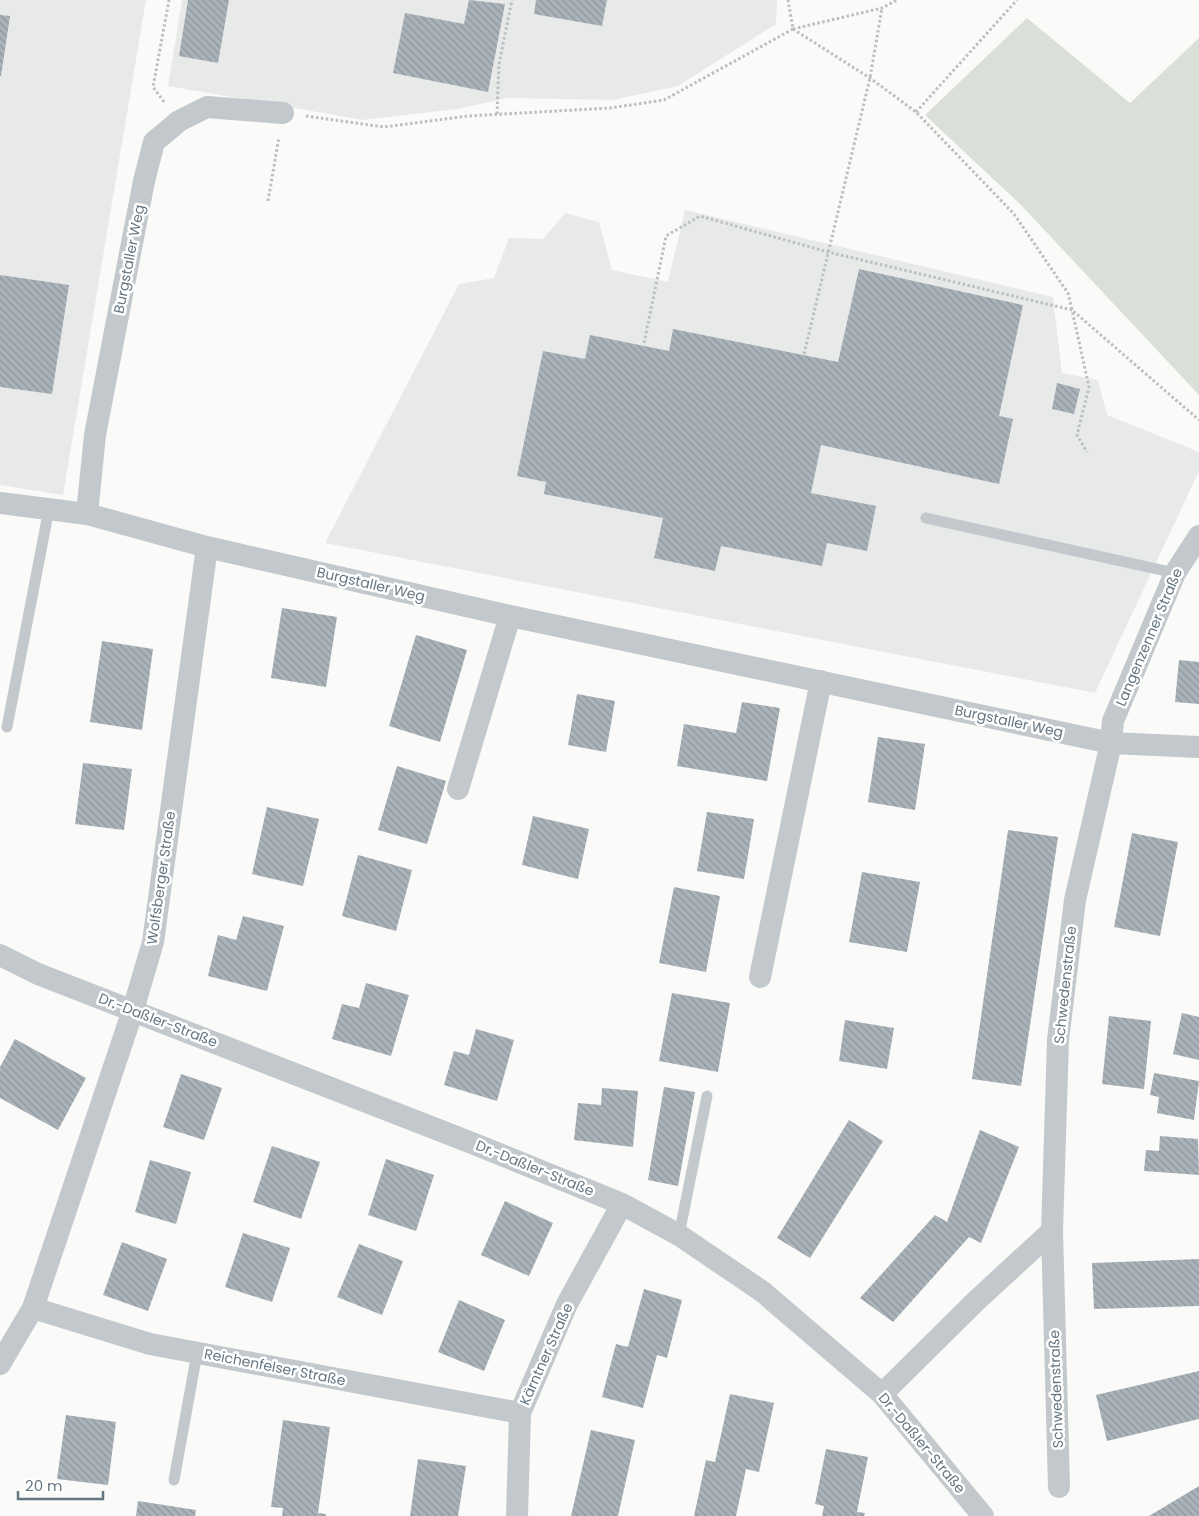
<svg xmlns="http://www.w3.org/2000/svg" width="1199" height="1516" viewBox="0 0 1199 1516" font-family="Poppins,sans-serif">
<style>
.built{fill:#e8e9e9}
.pitch{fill:#dadfd7}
.building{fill:url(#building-back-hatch)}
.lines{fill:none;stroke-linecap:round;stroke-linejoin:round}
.path{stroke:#bbbfc2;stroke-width:3;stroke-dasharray:2.5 2.5;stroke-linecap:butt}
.service{stroke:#c3c8cc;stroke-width:11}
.minor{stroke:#c3c8cc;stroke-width:22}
.labels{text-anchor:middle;stroke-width:5;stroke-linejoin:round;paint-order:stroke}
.street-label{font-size:14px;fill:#657683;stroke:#fff}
</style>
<defs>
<pattern id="building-back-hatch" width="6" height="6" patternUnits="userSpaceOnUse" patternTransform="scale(1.25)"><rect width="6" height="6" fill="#aab3b9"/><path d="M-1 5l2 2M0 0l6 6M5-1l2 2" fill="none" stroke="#8e969c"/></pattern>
</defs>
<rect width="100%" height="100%" fill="#fafaf8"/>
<!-- built -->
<path class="built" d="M0,0H146L63,495L0,485Z
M182,0H777L776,24L678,86L613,100L508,98L457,109L363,120L168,86Z
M685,210L1053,297L1062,373L1098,380L1107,415L1199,452V471L1095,693L325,543L459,284L494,278L509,238L543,239L565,213L599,222L612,270L668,282Z"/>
<!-- pitch -->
<path class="pitch" d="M1027,18L1130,103L1199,38V395L1021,205L925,115Z"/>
<!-- building -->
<path class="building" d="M188,0H229L218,63L179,56Z
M469,0L505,4L488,92L393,73L405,13L464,24Z
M536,0H607L602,26L534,14Z
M0,15L10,16L1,76H0Z
M859,269L1023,305L999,416L1013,419L999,484L821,445L811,493L876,506L867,551L827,543L822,566L721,546L715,571L654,558L663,518L544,494L546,482L517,476L543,351L585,359L590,335L669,351L673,329L838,362Z
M0,275L69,285L52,394L0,387Z
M1057,383L1080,389L1074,414L1052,409Z
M282,608L337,617L326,687L271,678Z
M416,635L467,650L440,742L389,726Z
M102,641L153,649L142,730L90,722Z
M1179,660L1199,662V704L1175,702Z
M577,694L615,701L606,752L568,745Z
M742,702L780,708L767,781L677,766L684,724L736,733Z
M878,737L925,744L915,810L868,802Z
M83,763L132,769L124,830L75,824Z
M397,766L446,781L427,844L378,830Z
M267,807L319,819L303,886L252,874Z
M707,812L754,819L744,879L697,871Z
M533,816L589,829L578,879L522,865Z
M1008,830L1058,837L1021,1086L972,1079Z
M1132,833L1178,842L1160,936L1114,927Z
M358,855L412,870L396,931L342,916Z
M862,872L920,882L907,952L849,942Z
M674,887L720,896L706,972L659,963Z
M243,916L284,926L267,991L208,976L218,935L236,940Z
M366,983L409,995L391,1056L332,1039L342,1004L359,1008Z
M672,993L730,1003L718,1072L659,1061Z
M1182,1013L1199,1017V1060L1173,1054Z
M1109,1016L1151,1021L1144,1089L1102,1084Z
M845,1020L894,1028L887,1069L839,1061Z
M476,1029L514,1040L497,1101L444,1085L454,1051L469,1055Z
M15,1039L86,1078L58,1130L0,1098V1067Z
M1154,1073L1199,1081L1194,1120L1157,1113L1159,1097L1150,1095Z
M181,1074L222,1088L204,1140L163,1127Z
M664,1087L695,1092L678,1186L648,1180Z
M602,1088L638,1091L633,1147L574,1140L578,1103L601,1105Z
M849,1120L883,1141L810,1258L777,1238Z
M980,1130L1019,1147L981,1243L969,1237L893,1322L860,1298L935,1215L947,1222Z
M1160,1136L1198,1139L1199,1175L1144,1171L1146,1150L1159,1151Z
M272,1146L320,1162L301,1219L253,1202Z
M386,1159L434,1175L416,1231L368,1215Z
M150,1160L191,1172L176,1224L135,1212Z
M505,1201L553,1223L529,1276L481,1255Z
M243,1233L290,1248L272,1302L225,1287Z
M122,1242L167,1259L148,1311L103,1295Z
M359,1244L403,1261L382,1315L337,1297Z
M1199,1259V1306L1094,1309L1092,1263Z
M644,1289L682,1300L667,1358L657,1355L643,1408L602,1397L616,1344L628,1347Z
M459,1300L505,1320L484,1371L438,1352Z
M1199,1371V1419L1107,1441L1096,1395Z
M730,1394L774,1403L759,1472L746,1469L736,1516H694L706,1460L715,1462Z
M66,1415L116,1422L108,1485L57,1479Z
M283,1420L330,1427L318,1513L326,1514V1516H282L283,1508L271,1507Z
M591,1430L635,1440L618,1516H571Z
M826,1449L868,1457L857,1512L865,1513L864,1516H822L824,1506L815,1504Z
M418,1459L466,1466L458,1516H410Z
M1199,1486V1516H1149Z
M138,1501L196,1510L195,1516H136Z"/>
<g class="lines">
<!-- path -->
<path class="path" d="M793,29L870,78L916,112L1014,214L1068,293L1072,310L1199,420
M793,29L882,8L897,0
M164,102L153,87L169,0
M916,112L1017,0
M497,114L499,64L512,0
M306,116L384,127L468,116L610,108L664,100L793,29L788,0
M268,201L279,137
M644,343L666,236L700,216L828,252L1072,310L1089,387L1077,435L1087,452
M804,354L870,78L882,8"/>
<!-- service -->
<path class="service" d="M926,518L1175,573
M7,727L49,509
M679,1235L707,1096
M174,1480L197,1353"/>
<!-- minor -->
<path class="minor" d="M0,503L87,514L207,547L510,616L1111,743L1199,747
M87,514L95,435L144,181L154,142L179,121L207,107L283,113
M458,789L510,616
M0,955L38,974L472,1143L622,1204L679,1235L763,1292L882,1394L983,1516
M760,977L821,681
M1052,1231L1059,1487
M33,1308L150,1344L520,1413
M0,1364L33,1308L133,1010L153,942L207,547
M882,1394L976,1301L1052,1231L1058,1040L1075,900L1111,743L1113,721L1175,573L1199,536
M517,1516L520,1413L567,1304L622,1204"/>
</g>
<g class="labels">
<!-- street labels -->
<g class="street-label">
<text transform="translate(129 259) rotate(-79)" y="5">Burgstaller Weg</text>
<text transform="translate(371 584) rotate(13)" y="5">Burgstaller Weg</text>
<text transform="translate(1149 637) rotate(-67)" y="5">Langenzenner Straße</text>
<text transform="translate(1009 721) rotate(12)" y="5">Burgstaller Weg</text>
<text transform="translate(161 878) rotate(-82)" y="5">Wolfsberger Straße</text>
<text transform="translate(1065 985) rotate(-84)" y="5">Schwedenstraße</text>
<text transform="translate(158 1020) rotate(21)" y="5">Dr.-Daßler-Straße</text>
<text transform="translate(535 1168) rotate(22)" y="5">Dr.-Daßler-Straße</text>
<text transform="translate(546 1354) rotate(-66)" y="5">Kärntner Straße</text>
<text transform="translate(275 1367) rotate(11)" y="5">Reichenfelser Straße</text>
<text transform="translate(1056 1389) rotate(-92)" y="5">Schwedenstraße</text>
<text transform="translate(922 1443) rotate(50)" y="5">Dr.-Daßler-Straße</text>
</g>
</g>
<!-- scale -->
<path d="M18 1491v8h85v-8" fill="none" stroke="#657683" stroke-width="2.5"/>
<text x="25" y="1491" font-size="15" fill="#657683" stroke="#ffffff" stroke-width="4" paint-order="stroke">20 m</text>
</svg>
